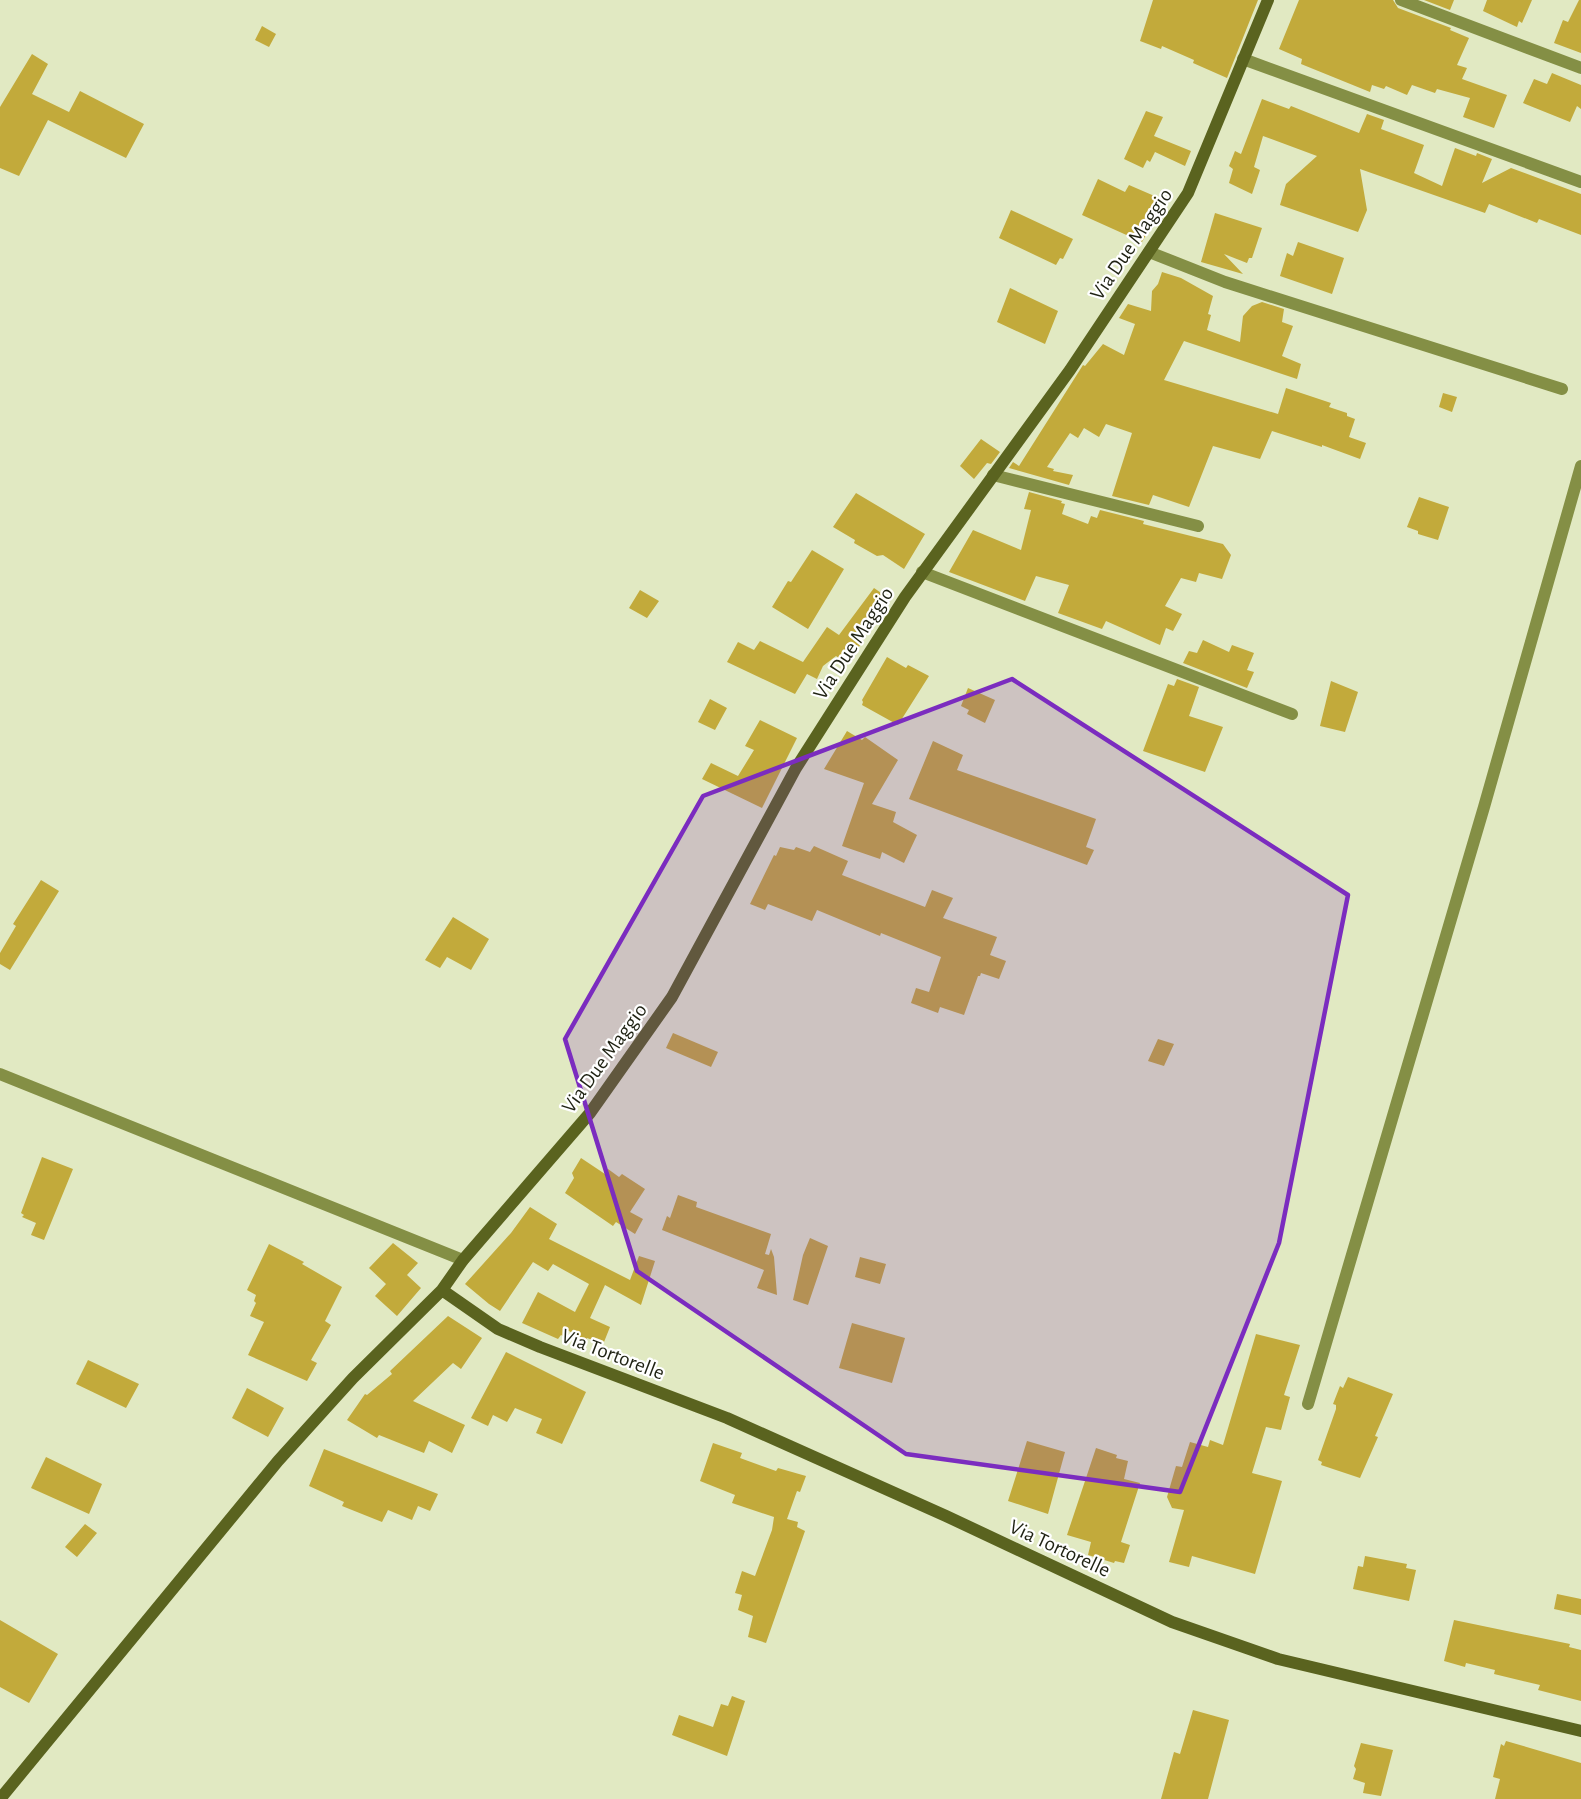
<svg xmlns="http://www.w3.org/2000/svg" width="1581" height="1799" viewBox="0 0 1581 1799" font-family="'Alegreya Sans',sans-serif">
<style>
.building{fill:#c2aa3b}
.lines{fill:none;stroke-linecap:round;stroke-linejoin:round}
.street{stroke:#848f45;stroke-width:12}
.secondary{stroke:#5a631f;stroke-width:12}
.marked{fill:#7b2cbf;fill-opacity:0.2;stroke:#7b2cbf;stroke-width:4.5;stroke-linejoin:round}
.labels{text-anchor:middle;stroke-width:4.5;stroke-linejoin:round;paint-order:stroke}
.street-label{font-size:21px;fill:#1f2213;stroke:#fff}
</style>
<rect width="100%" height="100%" fill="#e1e9c2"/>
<!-- building -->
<path class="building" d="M1153,0H1258L1227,78L1193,63L1194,60L1162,46L1161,49L1140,41Z
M1299,0H1393L1398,8L1451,28L1450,30L1469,38L1457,65L1467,68L1462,79L1507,95L1494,128L1463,117L1470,98L1437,89L1435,93L1412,85L1407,95L1386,86L1384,89L1372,85L1370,92L1301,64L1302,59L1279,49Z
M1424,0H1454L1450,10Z
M1487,0H1532L1522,23L1519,21L1517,27L1483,11Z
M1579,0H1581V53L1554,43L1563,20L1568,22Z
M262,26L276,34L269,47L255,40Z
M32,54L48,64L32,94L69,112L80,91L144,124L126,158L48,120L19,176L0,168V107Z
M1552,73L1581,85V109L1577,106L1570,122L1523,103L1534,79L1547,84Z
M1262,99L1289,109L1291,106L1359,133L1367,114L1384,120L1381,129L1424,145L1414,173L1442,186L1455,148L1476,156L1477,153L1492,159L1482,183L1511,168L1581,194V235L1539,219L1537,223L1489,204L1485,213L1360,169L1367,210L1358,232L1280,205L1286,184L1317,156L1263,136L1254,167L1260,170L1252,194L1229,183L1233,169L1229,166L1235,151L1241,154Z
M1146,111L1163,117L1154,136L1191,151L1185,166L1155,152L1150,162L1147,160L1143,168L1124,159Z
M1098,179L1125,192L1129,185L1166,201L1142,242L1082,215Z
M1011,210L1073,239L1063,259L1060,258L1056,265L999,238Z
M1215,213L1262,228L1252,258H1249L1247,263L1224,254L1243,274L1201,262Z
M1298,242L1344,258L1332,294L1280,276L1287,253L1293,256Z
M1162,272L1181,278L1213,296L1208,314L1211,315L1207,330L1240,342L1243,316L1252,306L1262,302L1284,309L1282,322L1293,326L1282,356L1301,364L1297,379L1184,341L1164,380L1278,414L1286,388L1331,403L1329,407L1347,413V416L1355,419L1349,437L1366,443L1360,459L1322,445V447L1272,431L1260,459L1213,446L1189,507L1153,495L1149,505L1112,496L1132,433L1106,424L1099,437L1084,428L1078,438L1070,433L1047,467L1054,469L1053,471L1073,475L1069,485L1009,468L1013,462L1019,466L1083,365L1085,366L1103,344L1124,355L1135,324L1119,318L1128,304L1151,311L1152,291L1158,284Z
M1010,288L1058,311L1045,344L997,322Z
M1443,393L1457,397L1452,412L1439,407Z
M981,439L1000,452L991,464L987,463L974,479L960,466Z
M1029,492L1062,501L1061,503L1065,504L1062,514L1088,524L1091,516L1097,518L1100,510L1144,521L1143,524L1223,544L1231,555L1222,579L1199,573L1196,582L1181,578L1165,606L1182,614L1173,631L1166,628L1160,645L1106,621L1102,629L1058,613L1069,585L1036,576L1025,601L949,572L973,530L1021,550L1031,510L1024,509Z
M856,493L925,534L904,569L883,555L877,556L854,543L855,540L833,527Z
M1419,497L1449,507L1438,540L1418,534V531L1407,527Z
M812,550L844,569L808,629L772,607L788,581L791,582Z
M874,588L890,599L860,640L862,643L851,656L849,655L843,661L836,656L823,666L817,679L807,674L795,694L727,662L738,642L754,650L760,641L803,662L827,627L839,635Z
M640,590L659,601L647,618L629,608Z
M1203,640L1229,652L1232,645L1254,653L1247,670L1254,672L1247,688L1183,663L1189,651L1197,653Z
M887,657L906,668L908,665L929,676L898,725L862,705L863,702L862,700Z
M1177,679L1199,687L1189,716L1223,727L1205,772L1143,751L1168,684L1174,686Z
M1331,681L1358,692L1345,732L1320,726Z
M968,688L995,700L985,723L967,714L969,710L961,706Z
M710,699L727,708L715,730L698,722Z
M760,720L797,738L762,808L702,779L711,763L738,776L754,750L745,746Z
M847,731L862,740L865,737L898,760L872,804L896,812L893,822L917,835L904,863L882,852L880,859L842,846L864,783L824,769Z
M933,741L963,755L957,770L1096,819L1086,847L1094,850L1087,865L909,799Z
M814,846L848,861L842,875L925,907L932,890L953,898L943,918L997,937L990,955L1006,961L999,979L981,973L980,976H978L964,1015L940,1007L938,1013L911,1003L916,988L929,992L941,957L881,933L880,936L817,910L812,921L768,904L765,910L750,904L774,855L776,856L780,847L794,850L796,847L810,852Z
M41,880L59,891L10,970L0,964V953L16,926L13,924Z
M453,917L489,939L471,970L447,957L440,968L425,960Z
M673,1033L718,1052L711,1067L666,1048Z
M1158,1039L1174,1044L1164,1066L1148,1061Z
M42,1157L73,1169L44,1240L31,1235L36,1223L22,1217L24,1215L21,1213Z
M581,1158L605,1174L608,1169L619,1177L622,1174L645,1189L630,1212L643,1219L635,1234L616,1222L613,1226L565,1193L574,1178L572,1173Z
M678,1195L697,1202L696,1207L771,1234L765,1254L769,1255L771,1249L774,1257L777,1295L757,1288L764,1270L662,1230L667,1216L670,1218Z
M530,1207L557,1224L549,1239L630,1280L639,1256L655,1261L641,1305L605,1285L590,1318L610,1327L604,1342L600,1343L587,1338L586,1340L567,1330L563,1336L561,1335L558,1339L522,1323L538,1292L575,1312L589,1284L553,1264L548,1271L533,1262L500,1311L489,1304L465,1284L511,1233Z
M810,1238L828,1246L808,1305L793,1300L803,1255Z
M393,1243L418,1263L407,1275L421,1288L397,1316L375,1296L386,1284L369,1268Z
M269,1244L304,1262L302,1264L342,1287L325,1321L331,1325L311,1360L317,1363L307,1381L248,1355L264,1322L250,1316L256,1303L254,1301L256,1295L247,1290Z
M860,1257L886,1264L880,1284L855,1277Z
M448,1316L482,1338L461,1369L453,1363L413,1401L465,1425L452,1453L429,1441L424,1453L379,1435L377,1438L347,1420L365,1394L367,1395L392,1374L390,1371Z
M852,1323L905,1338L892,1383L839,1368Z
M1256,1334L1300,1345L1284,1395L1290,1397L1281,1430L1266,1427L1252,1473L1282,1481L1255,1574L1192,1556L1189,1567L1169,1562L1184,1510L1172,1508L1167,1497L1176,1466L1182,1467L1190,1442L1208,1447L1210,1440L1223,1445Z
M506,1352L586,1392L562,1444L536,1433L542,1419L515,1408L507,1422L493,1415L488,1426L471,1418Z
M88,1360L139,1384L126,1408L76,1384Z
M1348,1377L1393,1394L1375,1436L1378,1437L1360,1478L1321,1465L1322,1462L1318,1460L1336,1409V1405L1333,1404L1340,1386L1343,1388Z
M247,1388L284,1408L268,1437L232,1418Z
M1027,1441L1065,1452L1048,1514L1008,1501Z
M713,1443L742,1453L740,1458L776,1471L778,1468L806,1476L800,1492L797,1491L787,1519L798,1522L797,1527L805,1531L766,1643L748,1637L753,1616L738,1610L742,1595L735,1593L742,1571L755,1576L772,1530L774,1517L732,1503L735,1495L700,1481Z
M1096,1448L1117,1455L1116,1458L1128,1461L1124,1479L1140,1483L1121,1542L1130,1545L1124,1563L1115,1561L1114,1563L1088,1555L1091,1542L1067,1535Z
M324,1449L438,1494L430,1511L418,1506L412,1520L388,1510L382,1522L342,1506L344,1502L309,1486Z
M46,1457L102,1484L89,1514L31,1488Z
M85,1524L97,1533L77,1557L65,1547Z
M1365,1556L1407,1564L1406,1568L1416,1570L1409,1601L1353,1589L1358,1566L1363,1567Z
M1557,1594L1581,1599V1615L1554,1609Z
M0,1620L58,1654L29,1703L0,1687Z
M1454,1620L1570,1644L1569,1647L1581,1650V1701L1538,1690L1540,1685L1494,1674L1495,1670L1466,1663L1465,1667L1444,1661Z
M732,1696L745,1701L727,1756L672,1735L679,1715L713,1727L721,1704L728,1706Z
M1193,1710L1229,1720L1208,1799H1161L1174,1752L1180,1754Z
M1506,1741L1581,1763V1799H1495L1500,1779L1493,1777L1501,1744L1504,1746Z
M1361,1743L1393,1750L1381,1796L1363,1793L1365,1783L1353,1779L1356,1769L1354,1766Z"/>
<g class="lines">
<!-- street -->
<path class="street" d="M1401,0L1581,68
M1243,59L1581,182
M1149,252L1225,282L1562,389
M993,475L1198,526
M922,572L1292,714
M0,1074L463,1260
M1308,1404L1484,807L1581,466"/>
<!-- secondary -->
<path class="secondary" d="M442,1290L498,1329L540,1347L727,1418L946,1516L1172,1622L1278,1659L1581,1731
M0,1799L278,1461L353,1378L442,1290L463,1260L590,1113L672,997L796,768L905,597L1070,370L1188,193L1268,0"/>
</g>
<!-- marked area -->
<path class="marked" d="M1012,679L1348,895L1279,1243L1180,1492L906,1454L637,1271L565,1039L703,796Z"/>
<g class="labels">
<!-- street labels -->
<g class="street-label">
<text transform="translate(1131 244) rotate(-56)" y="7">Via Due Maggio</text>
<text transform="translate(853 643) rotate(-57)" y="7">Via Due Maggio</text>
<text transform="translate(604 1058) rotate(-54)" y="7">Via Due Maggio</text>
<text transform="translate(613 1354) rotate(21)" y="7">Via Tortorelle</text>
<text transform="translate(1060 1548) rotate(25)" y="7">Via Tortorelle</text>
</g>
</g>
</svg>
